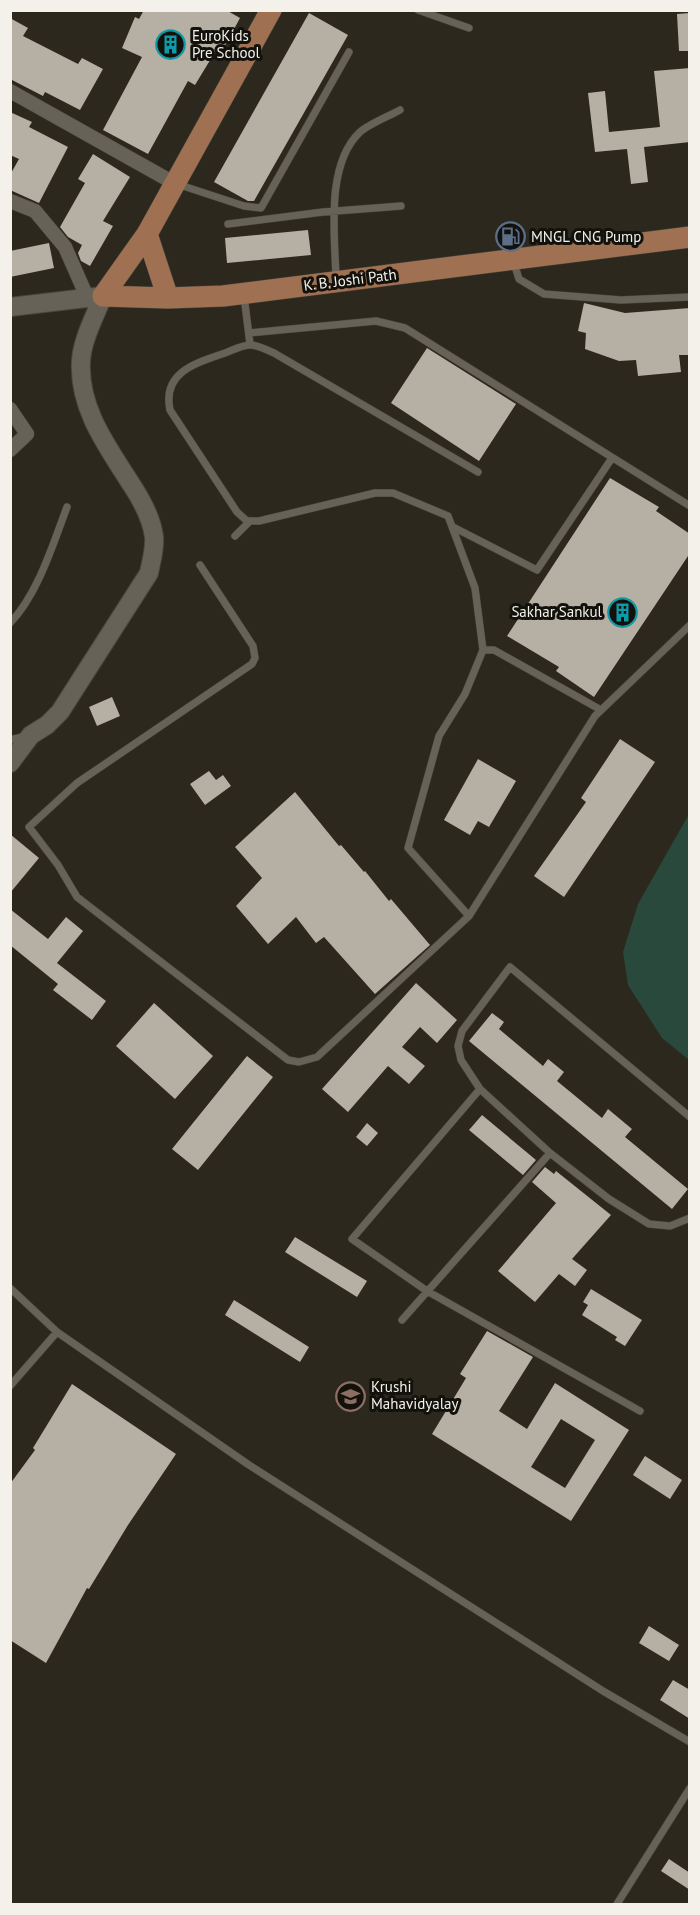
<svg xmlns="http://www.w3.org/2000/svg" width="700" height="1915" viewBox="0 0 700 1915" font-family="'PT Sans',sans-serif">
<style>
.green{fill:#28493b}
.building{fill:#b6afa3;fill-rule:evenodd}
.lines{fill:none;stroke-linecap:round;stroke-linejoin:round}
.lane-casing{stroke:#4a473d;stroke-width:8}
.street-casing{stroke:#4a473d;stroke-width:15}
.secondary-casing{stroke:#4a473d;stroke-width:20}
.primary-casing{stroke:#4a473d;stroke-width:22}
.lane{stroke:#676257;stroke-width:7}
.street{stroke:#676257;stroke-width:14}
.secondary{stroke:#676257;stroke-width:18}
.primary{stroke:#a07052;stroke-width:21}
.labels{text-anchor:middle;stroke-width:6;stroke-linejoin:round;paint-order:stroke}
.poi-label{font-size:15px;fill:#f3f1ea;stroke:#13110c;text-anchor:start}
.street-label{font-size:15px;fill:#f3f1ea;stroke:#13110c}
</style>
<rect width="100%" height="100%" fill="#2c281e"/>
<!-- green -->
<path class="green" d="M689,814V1060L662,1038L628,985L623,952L638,904Z"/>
<!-- building -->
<path class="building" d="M144,10H226L240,18L220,55L215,52L195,85L188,81L148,154L103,130L142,57L122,48L135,17L139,19Z
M309,13L348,35L254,201H248L214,182Z
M690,13V51H679L677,14Z
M10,18L28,28L23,36L78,64L82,58L103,69L80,110L45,92L43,96L10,79Z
M690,68V142L644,147L648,182L631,184L627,149L595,152L588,93L605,91L609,132L660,127L654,71Z
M10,112L32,122L29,127L68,147L39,203L10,190V175L19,159L10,155Z
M93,154L130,177L103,221L113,226L90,266L81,261L78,253L82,245L68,237L60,227L85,183L78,179Z
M308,230L311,255L227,263L225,238Z
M49,243L54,268L10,277V251Z
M584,303L625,313L690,308V355H679L681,372L638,376L636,360L619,361L585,349L586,333L578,331Z
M427,348L516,404L479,461L391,403Z
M610,478L659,507L656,511L690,534V553L594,697L556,671L559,667L507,636Z
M112,697L120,716L97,726L89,707Z
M620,739L655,762L564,897L534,876L586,802L581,798Z
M478,759L516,781L489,827L478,821L470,835L444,820Z
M209,771L216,780L223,775L231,786L205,805L190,784Z
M295,792L339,846L341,845L364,872L365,871L389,901L391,899L430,945L375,994L324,937L316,943L296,917L268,944L236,906L262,878L235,847Z
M10,834L39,858L10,893Z
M10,909L48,939L66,917L83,931L57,963L106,1001L92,1020L53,990L58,984L10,945Z
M416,983L457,1020L437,1043L420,1027L402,1047L425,1066L409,1084L388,1066L348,1112L322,1089Z
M154,1003L213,1056L175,1099L116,1046Z
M492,1013L504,1022L499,1029L543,1066L548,1059L564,1072L557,1081L602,1118L608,1109L632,1129L625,1137L688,1189L672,1209L469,1041Z
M247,1056L273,1077L198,1170L172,1149Z
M482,1115L536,1160L523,1175L469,1130Z
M367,1123L378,1133L367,1146L356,1137Z
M545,1167L554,1174L556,1171L611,1215L572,1259L587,1270L575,1286L559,1274L535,1302L498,1271L556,1203L532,1182Z
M295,1237L367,1281L357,1297L285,1252Z
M591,1289L642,1320L625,1346L615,1340L617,1337L582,1315L588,1305L583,1302Z
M234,1300L309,1347L300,1362L225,1315Z
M487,1331L533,1357L499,1411L527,1429L555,1383L629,1430L571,1521L432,1434L466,1378L460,1374ZM561,1419L595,1440L565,1488L531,1467Z
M72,1384L176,1454L128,1525L89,1589L87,1588L46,1663L10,1640V1484L35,1450L33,1448Z
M645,1456L682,1480L670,1499L633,1475Z
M649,1626L679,1645L669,1661L639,1643Z
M673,1680L690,1690V1719L660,1700Z
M669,1859L690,1873V1890L661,1871Z"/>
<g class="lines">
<defs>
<path id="lane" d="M418,10L469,28
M177,184L244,206L261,208L349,52
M228,224L323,212L401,206
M514,263L519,279L544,294L621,300L690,297
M336,279C335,236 325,165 360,132C369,124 389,116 400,110
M244,296L250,344
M249,333L376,321L405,328L690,506
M453,527L537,570L612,458
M235,536L250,521
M200,565L253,646L255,658L252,664L77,783L29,827L58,865L77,897L288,1060L299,1062L317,1057L469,916L595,716L690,625
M10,623C38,594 53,544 67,507
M483,650H494L601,710
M10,740L26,736
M469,916L408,848L439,736L465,694L483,650L475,588L448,516L393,493H375L259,521H247L237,512L170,410C162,372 196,363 225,353C233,350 244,344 252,345C259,346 267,350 274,353L478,472
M480,1089L352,1239L427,1291L640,1411
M690,1117L510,967L462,1031L458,1046L461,1060L480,1089L550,1153L609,1199L649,1224L670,1226L690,1218
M10,1288L57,1332L249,1465L603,1691L690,1742
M402,1320L550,1153
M10,1386L57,1332
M617,1904L690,1788"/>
<path id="street" d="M10,91L174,183
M10,201L35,211L65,247L87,297
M10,409L27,434L10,450"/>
<path id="secondary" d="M10,307L103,296C95,316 82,340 81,361C78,409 109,449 133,487C142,501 152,520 154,537C155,550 151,562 149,573L60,712L47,725L31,735L10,763"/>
<path id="primary" d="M147,234L168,298
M103,296L168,298L223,296L690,237
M103,296L147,234L271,10"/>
</defs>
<!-- lane casing -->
<use href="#lane" class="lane-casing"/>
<!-- street casing -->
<use href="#street" class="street-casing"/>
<!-- secondary casing -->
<use href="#secondary" class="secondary-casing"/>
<!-- primary casing -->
<use href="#primary" class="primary-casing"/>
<!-- lane -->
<use href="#lane" class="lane"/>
<!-- street -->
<use href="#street" class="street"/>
<!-- secondary -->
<use href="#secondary" class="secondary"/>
<!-- primary -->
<use href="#primary" class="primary"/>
</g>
<!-- icons -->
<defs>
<symbol id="building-ring" viewBox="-11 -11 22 22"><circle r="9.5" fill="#13110c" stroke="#0f9aa8" stroke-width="1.5"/><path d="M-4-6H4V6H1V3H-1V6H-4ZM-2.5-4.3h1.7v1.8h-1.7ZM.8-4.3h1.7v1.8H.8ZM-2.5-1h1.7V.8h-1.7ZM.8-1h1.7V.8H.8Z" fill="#0f9aa8"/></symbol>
<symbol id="fuel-ring" viewBox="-11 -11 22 22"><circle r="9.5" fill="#13110c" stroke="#5c6f8a" stroke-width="1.5"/><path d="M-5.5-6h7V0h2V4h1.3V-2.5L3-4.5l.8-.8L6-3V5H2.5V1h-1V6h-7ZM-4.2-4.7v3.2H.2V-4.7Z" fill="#5c6f8a"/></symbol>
<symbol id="university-ring" viewBox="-11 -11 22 22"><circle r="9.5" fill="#13110c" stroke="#8d6e63" stroke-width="1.5"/><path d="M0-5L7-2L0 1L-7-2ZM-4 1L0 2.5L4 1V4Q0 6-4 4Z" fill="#8d6e63"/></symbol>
</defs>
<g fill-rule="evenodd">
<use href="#building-ring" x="154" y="28" width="33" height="33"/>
<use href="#fuel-ring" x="494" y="220" width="33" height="33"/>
<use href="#building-ring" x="606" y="596" width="33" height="33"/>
<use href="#university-ring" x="334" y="1380" width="33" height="33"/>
</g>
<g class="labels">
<!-- poi labels -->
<g class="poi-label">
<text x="192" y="41">EuroKids<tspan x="192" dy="17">Pre School</tspan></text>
<text x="531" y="242">MNGL CNG Pump</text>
<text x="602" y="617" text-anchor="end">Sakhar Sankul</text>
<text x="371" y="1392">Krushi<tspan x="371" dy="17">Mahavidyalay</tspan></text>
</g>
<!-- street labels -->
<g class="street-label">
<text transform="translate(350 280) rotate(-7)" y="5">K. B. Joshi Path</text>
</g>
</g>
<!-- border -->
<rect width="700" height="1915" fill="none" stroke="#f3f1ea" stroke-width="24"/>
</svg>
